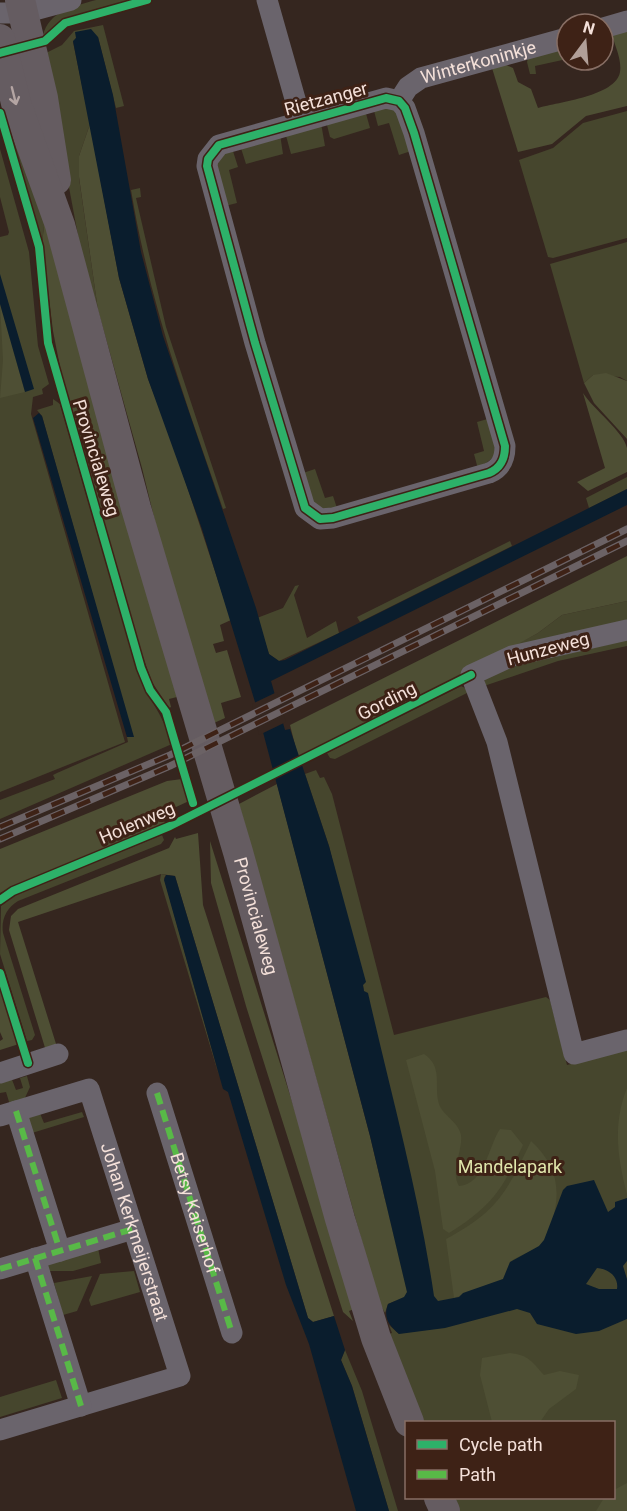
<svg xmlns="http://www.w3.org/2000/svg" width="627" height="1511" viewBox="0 0 627 1511" font-family="Roboto,sans-serif">
<style>
.green{fill:#46462d}
.forest{fill:#4e4f34}
.water{fill:#0a1d2d;fill-rule:evenodd}
.pier{fill:#35261f}
.lines{fill:none;stroke-linecap:round;stroke-linejoin:round}
.street{stroke:#6a646c;stroke-width:21}
.secondary{stroke:#655c61;stroke-width:30}
.rail-casing{stroke:#6b6265;stroke-width:7}
.rail{stroke:#3e2216;stroke-width:4.5;stroke-dasharray:14;stroke-linecap:butt}
.quiet{stroke:#58b947;stroke-width:6;stroke-dasharray:12 6;stroke-linecap:butt}
.cycleway-casing{stroke:#3e2216;stroke-width:11}
.cycleway{stroke:#2db169;stroke-width:8}
.oneway{stroke:#b4a5a3}
.labels{text-anchor:middle;stroke-width:6;stroke-linejoin:round;paint-order:stroke}
.street-label{font-size:18px;fill:#f4e0d9;stroke:#3e2216}
.park-label{font-size:18px;fill:#e0e6ac;stroke:#3e2216}
</style>
<rect width="100%" height="100%" fill="#35261f"/>
<!-- green -->
<path class="green" d="M96,0H129L66,18L50,34L43,36C48,11 75,6 96,0Z
M103,25L124,106L116,108L98,37L76,38L73,42L90,124L79,156V178L98,310L80,246L44,54L62,45L74,31Z
M567,43V59L535,66L536,74H530L527,62L529,55Z
M0,96L45,219L42,243Z
M373,107L396,108L414,150L399,155L389,123L378,126Z
M365,110L370,128L334,139L330,137L326,121Z
M627,111V238L553,258L548,257L519,160L553,148L583,123Z
M321,123L325,146L291,154L285,132Z
M280,134L283,154L246,164L240,145Z
M232,148L238,167L229,170L237,203L225,206L215,164L218,157Z
M0,149L29,252L38,346L49,384L42,389L43,394L33,397L31,414L125,742L0,792V237L8,235L9,232L0,197Z
M140,188L141,197L136,198L166,327L226,508L223,509C185,400 150,304 131,190Z
M627,242V381L620,377L593,375L584,383L550,264Z
M53,399L60,404L136,668C146,695 164,716 172,744L0,819V800L55,779L53,775L57,773L128,742L127,737H133L42,416L37,410L53,405Z
M491,418L498,454L478,469L474,454L484,451L477,422Z
M315,469L325,498L333,496L338,511L316,508L300,474Z
M627,477V489L589,508L586,498Z
M510,541L512,546L360,622L357,617Z
M299,585L294,595L307,638L336,621L339,633L279,661L269,654L257,618L283,608L295,586Z
M627,601V622L493,657L538,633L562,615Z
M627,636V646L558,661L484,686L485,678L530,658Z
M461,686L471,691L335,759L330,758L327,753Z
M316,770L320,778L324,777L332,794L394,1035L546,997L550,1000L567,1065L627,1049V1511H452L447,1498H614V1422H419L389,1334L392,1333L389,1325L399,1334L363,985L329,846L305,774Z
M162,835L164,840L161,844L18,901C6,908 1,920 3,933L35,1035L32,1040L27,1041L0,954L1,906L15,895Z
M161,874L166,875L164,878L220,1079L160,880Z
M27,1076L30,1087L24,1100L10,1105L6,1092L0,1093V1080L11,1077L16,1090L23,1088L20,1078Z
M39,1111L44,1123L82,1112L84,1117L32,1133L26,1115Z
M98,1248L101,1263L73,1271H49L47,1264Z
M134,1271L140,1292L91,1306L89,1300L100,1274Z
M92,1276L77,1311L63,1315L54,1283Z
M345,1350L362,1391L398,1511H389L352,1386L341,1360Z
M56,1380L62,1398L0,1417V1397Z"/>
<!-- forest -->
<path class="forest" d="M627,24V106L586,116L552,144L518,152L492,68L504,64L513,68L518,82L531,89L538,108C559,102 616,96 620,72C622,60 615,46 612,35Z
M90,124L119,278L148,379L171,438L231,620L220,625L224,641L213,644L216,653L227,650L241,697L221,703L225,718L214,723L181,627L142,468L98,310L79,177V156Z
M45,219L177,697L169,699L171,707L169,708L152,682L139,646L62,377L53,331L42,243Z
M0,304L25,392L0,398L3,360Z
M606,373L627,381V439L594,403L584,383L593,375Z
M583,393C593,409 624,432 627,448C627,456 627,465 627,472L588,491L577,482L605,468Z
M627,556V601L562,615L538,633L465,674L298,757L290,725Z
M182,779L189,801L161,814L165,823L0,893V849L167,781Z
M277,784L370,1136L407,1292L405,1297L388,1304L385,1313L379,1302L239,804Z
M198,833L203,905L334,1316L313,1322L308,1318L175,876L161,874L18,922L57,1047L46,1051L9,930L11,916L18,909L169,848L175,837L176,839Z
M210,841L357,1308L349,1311L353,1321L343,1312L246,1006L211,883Z
M0,984L19,1044L0,1050V1041L3,1039L0,1032Z
M424,1054C442,1066 435,1082 438,1100C440,1115 458,1120 461,1135C463,1150 450,1172 459,1186C485,1184 488,1147 500,1129L511,1130L523,1145C502,1190 492,1206 449,1233L443,1229L435,1171L406,1060Z
M627,1088V1194C617,1157 613,1123 627,1088Z
M531,1141C556,1164 562,1189 552,1221C549,1230 546,1240 539,1246C530,1253 519,1255 510,1262L503,1279L454,1298L446,1239C497,1212 507,1192 531,1141Z
M510,1353C529,1355 532,1362 544,1375L560,1371L579,1375L576,1389L549,1409L540,1422H492L480,1375L482,1358Z
M627,1483V1511H596L604,1498H614V1490Z"/>
<!-- water -->
<path class="water" d="M91,29L98,37L113,95L141,252L163,336L256,608L269,654L279,661L285,660L627,489V505L271,681L285,730L290,729L329,846L366,982L363,985L364,991L368,993C391,1094 419,1194 434,1296L438,1301L459,1297L463,1293L503,1279L510,1262L539,1246L544,1240L563,1190L567,1186L594,1180L608,1212L615,1207V1202L627,1198V1261L623,1266L627,1279V1319L599,1331L576,1334L537,1324L530,1313L517,1309L445,1328L399,1334C389,1325 383,1318 388,1304L404,1297L407,1292L370,1136L255,702L202,529L148,379L119,278L73,41L76,38L75,32ZM597,1268C609,1269 619,1277 617,1289H599L586,1284Z
M0,274L34,389L25,392L0,304Z
M39,413L42,416L134,737H127L33,418Z
M166,875L175,876L308,1318L313,1322L334,1316L345,1350L341,1360L352,1386L389,1511H356L309,1344L286,1285L228,1092L223,1089L164,880Z"/>
<!-- pier -->
<path class="pier" d="M277,692L286,722L259,735L252,704Z"/>
<g class="lines">
<!-- street -->
<g class="street">
<path d="M267,0L301,120"/>
<path d="M0,13H23L71,0"/>
<path d="M603,28L627,21"/>
<path d="M386,98L399,101L405,108L414,133L505,446C505,459 501,468 489,473L333,518L320,519L305,508L255,343L207,166L208,159L219,145Z"/>
<path id="s1" d="M399,101L408,87L421,78L567,38"/>
<path d="M627,630L512,656L471,675L497,742L574,1054L627,1040"/>
<path d="M0,1073L58,1054"/>
<path id="s2" d="M157,1093L232,1333"/>
<path d="M16,1111L60,1251"/>
<path id="s3" d="M0,1116L89,1089L180,1376L0,1430"/>
<path d="M35,1258L81,1406"/>
<path d="M0,1269L133,1229"/>
</g>
<!-- secondary -->
<g class="secondary">
<path d="M20,0L43,98L56,180"/>
<path id="s4" d="M0,39L16,103L60,225L136,508L238,852L340,1219L376,1338L409,1422"/>
<path d="M439,1498L445,1511"/>
</g>
<defs>
<path id="rail" d="M0,827L170,755L627,529
M0,839L170,766L627,541"/>
</defs>
<!-- rail casing -->
<use href="#rail" class="rail-casing"/>
<!-- rail -->
<use href="#rail" class="rail"/>
<!-- quiet -->
<path class="quiet" d="M157,1093L232,1333
M16,1111L60,1251
M35,1258L81,1406
M0,1269L133,1229"/>
<defs>
<path id="cycleway" d="M0,53L45,41L65,23L147,0
M386,98L399,101L405,108L414,133L505,446C505,459 501,468 489,473L333,518L320,519L305,508L255,343L207,166L208,159L219,145Z
M0,113L39,247L48,343L141,668L150,690L166,712L193,803
M0,900L13,891L170,826L471,675
M0,973L28,1063"/>
</defs>
<!-- cycleway casing -->
<use href="#cycleway" class="cycleway-casing"/>
<!-- cycleway -->
<use href="#cycleway" class="cycleway"/>
</g>
<!-- one-way arrows -->
<defs><path id="oneway-shaft" d="M-6 0H5M1.5-3L5.5 0L1.5 3" fill="none" stroke-width="1.6" stroke-linecap="round" stroke-linejoin="round" transform="scale(1.5)"/></defs>
<use class="oneway" href="#oneway-shaft" transform="translate(14 96) rotate(76)"/>
<g class="labels">
<!-- street labels -->
<g class="street-label">
<text dy="6" stroke="none"><textPath href="#s1" startOffset="92">Winterkoninkje</textPath></text>
<text transform="translate(326 99) rotate(-15)" y="6">Rietzanger</text>
<text transform="translate(96 458) rotate(73)" y="6">Provincialeweg</text>
<text transform="translate(548 649) rotate(-15)" y="6">Hunzeweg</text>
<text transform="translate(387 701) rotate(-27)" y="6">Gording</text>
<text transform="translate(137 823) rotate(-23)" y="6">Holenweg</text>
<text dy="6" stroke="none"><textPath href="#s4" startOffset="914">Provincialeweg</textPath></text>
<text dy="6" stroke="none"><textPath href="#s2" startOffset="126">Betsy Kaiserhof</textPath></text>
<text dy="6" stroke="none"><textPath href="#s3" startOffset="243">Johan Kerkmeijerstraat</textPath></text>
</g>
<!-- park labels -->
<g class="park-label">
<text x="510" y="1173">Mandelapark</text>
</g>
</g>
<!-- legend -->
<rect x="405" y="1421" width="210" height="78" fill="#3e2216" stroke="#876e64" stroke-width="1.5"/>
<rect x="417" y="1440" width="30" height="9" fill="#2db169" stroke="#876e64" stroke-width="1.5"/>
<text x="459" y="1451" font-size="18" fill="#f4e0d9">Cycle path</text>
<rect x="417" y="1470" width="30" height="9" fill="#58b947" stroke="#876e64" stroke-width="1.5"/>
<text x="459" y="1481" font-size="18" fill="#f4e0d9">Path</text>
<!-- north arrow -->
<g transform="translate(585 42) rotate(16)"><circle r="28" fill="#3e2216" stroke="#876e64" stroke-width="1.5"/>
<path d="M0-4.5L10 22L0 15L-10 22Z" fill="#b19f98"/>
<text y="-9" font-size="16" font-weight="bold" text-anchor="middle" fill="#f4e0d9">N</text>
</g>
</svg>
